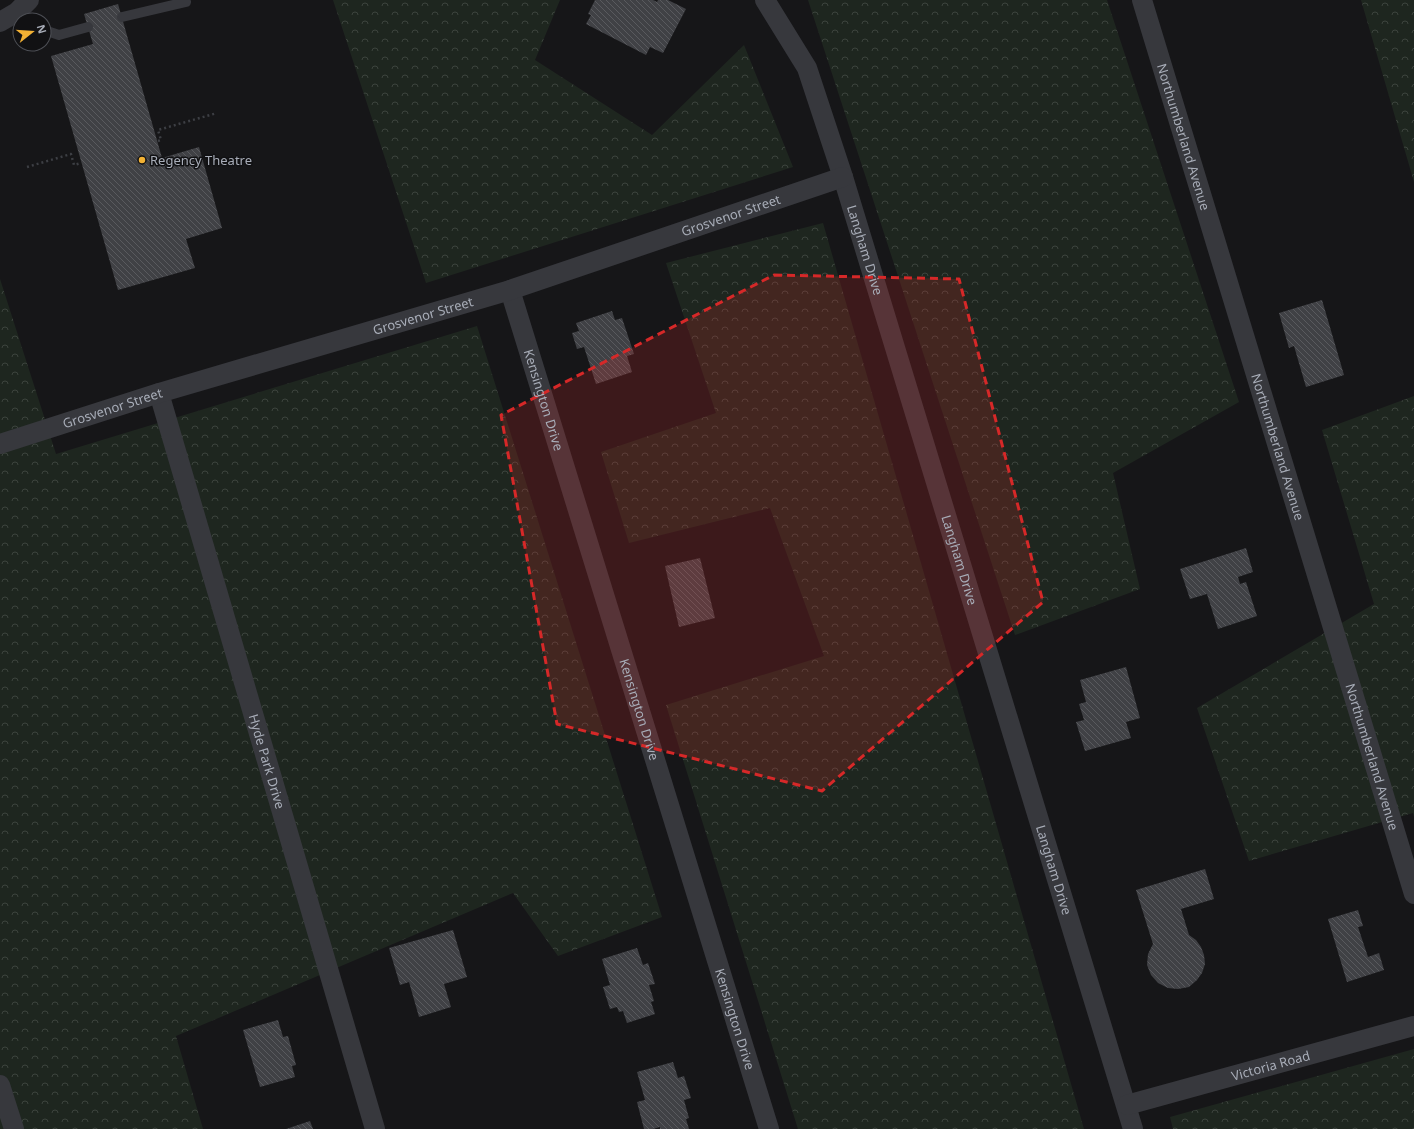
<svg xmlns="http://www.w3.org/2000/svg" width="1414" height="1129" viewBox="0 0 1414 1129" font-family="'Noto Sans',sans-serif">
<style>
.forest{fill:url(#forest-crowns)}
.building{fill:url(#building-back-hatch)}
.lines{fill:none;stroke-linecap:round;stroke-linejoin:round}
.path{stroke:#3d3f44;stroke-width:2.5;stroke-dasharray:2 3;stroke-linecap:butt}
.service{stroke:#37383d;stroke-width:10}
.minor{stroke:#37383d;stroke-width:20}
.marked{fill:#d62828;fill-opacity:0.2;stroke:#d62828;stroke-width:3;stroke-dasharray:8 5;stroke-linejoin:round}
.poi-dot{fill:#f2b134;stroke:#111113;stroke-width:1.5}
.labels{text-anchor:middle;stroke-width:3;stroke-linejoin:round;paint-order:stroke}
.street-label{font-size:13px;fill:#a8adb8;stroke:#111113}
.poi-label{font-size:13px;fill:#a8adb8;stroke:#111113;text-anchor:start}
</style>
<defs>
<pattern id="forest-crowns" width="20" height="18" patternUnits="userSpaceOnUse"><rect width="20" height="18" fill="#1e261f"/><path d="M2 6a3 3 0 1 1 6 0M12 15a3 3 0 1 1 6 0" fill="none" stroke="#3c433d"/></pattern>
<pattern id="building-back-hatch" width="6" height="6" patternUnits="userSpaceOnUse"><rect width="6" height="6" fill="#404145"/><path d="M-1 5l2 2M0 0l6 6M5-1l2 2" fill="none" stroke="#595a5e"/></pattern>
</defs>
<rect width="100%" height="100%" fill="#161618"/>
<!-- forest -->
<path class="forest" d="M333,0H560L535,60L652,135L744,45L793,167L426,283Z
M808,0H1107L1239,402L1113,473L1140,589L1015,635Z
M1361,0H1414V182Z
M823,223L1084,1129H798L666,705L824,656L770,508L629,543L601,452L716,413L666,263Z
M0,279L56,454L477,326L662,917L558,956L513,893L176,1036L203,1129H0Z
M1414,396V817L1413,813L1249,861L1197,708L1374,604L1322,430Z
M1414,1049V1129H1173L1170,1117Z"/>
<!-- building -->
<path class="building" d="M595,0H653L657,2L658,0H668L686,9L663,53L650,47L646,55L586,24L591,15L588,14Z
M118,4L162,158L199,147L222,228L186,239L195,268L118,290L51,56L93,44L84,14Z
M1322,300L1344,375L1306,387L1294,346L1289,348L1279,313Z
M612,311L615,320L622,318L634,354L627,356L632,372L596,384L584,347L577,349L572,333L579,331L576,323Z
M1246,548L1253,572L1238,577L1240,584L1246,582L1257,616L1218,629L1207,594L1190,599L1180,569Z
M700,558L715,618L679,627L665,566Z
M1126,667L1140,718L1126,722L1131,738L1085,751L1076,722L1084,720L1079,704L1086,702L1080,680Z
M1205,869L1214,899L1181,909L1189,935L1196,940L1201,947L1204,955L1205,964L1202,973L1197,980L1189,987L1178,989L1168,988L1158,983L1151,975L1147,965L1148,954L1153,944L1136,890Z
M1358,910L1363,926L1358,927L1368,957L1379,953L1384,970L1347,982L1328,919Z
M453,930L467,977L444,984L451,1007L419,1017L409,982L400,985L389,948Z
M637,948L643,965L648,963L655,984L649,985L654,1001L651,1002L655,1014L627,1023L623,1011L619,1012L617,1007L610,1009L603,987L610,985L602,959Z
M278,1020L283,1037L288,1036L296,1065L292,1066L295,1077L260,1087L243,1030Z
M673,1062L678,1078L684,1076L691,1098L684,1100L689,1118L686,1119L689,1129H660V1127L653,1129H644L637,1102L645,1100L637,1072Z
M310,1121L313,1129H286Z"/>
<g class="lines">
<!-- path -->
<path class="path" d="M158,141L161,140L158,130L217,113
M27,167L71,154L74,165L81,163"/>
<!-- service -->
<path class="service" d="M122,17L186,2
M44,30L59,35L88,27"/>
<!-- minor -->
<g class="minor">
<path id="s1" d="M765,0L807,68L843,177L1133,1129"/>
<path id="s2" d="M1142,0L1414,894"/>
<path d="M0,22L17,12L29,0"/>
<path id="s3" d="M510,290L769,1129"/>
<path id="s4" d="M159,393L375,1129"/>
<path id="s5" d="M0,444L159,393L510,290L843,177"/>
<path d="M0,1085L14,1129"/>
<path id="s6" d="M1127,1105L1414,1026"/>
</g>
</g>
<!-- marked area -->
<path class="marked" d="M774,275L959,279L1043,602L822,791L557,724L501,415Z"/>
<!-- markers -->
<circle class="poi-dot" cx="142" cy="160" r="4"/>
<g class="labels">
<!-- street labels -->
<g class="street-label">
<text dy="5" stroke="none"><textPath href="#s2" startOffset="143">Northumberland Avenue</textPath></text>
<text dy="5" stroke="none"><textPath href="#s5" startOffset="766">Grosvenor Street</textPath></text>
<text dy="5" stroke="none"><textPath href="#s1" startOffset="271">Langham Drive</textPath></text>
<text dy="5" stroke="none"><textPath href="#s5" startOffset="442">Grosvenor Street</textPath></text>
<text dy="5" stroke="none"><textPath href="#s3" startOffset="115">Kensington Drive</textPath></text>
<text dy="5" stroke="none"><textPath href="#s5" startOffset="118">Grosvenor Street</textPath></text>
<text dy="5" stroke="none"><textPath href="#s2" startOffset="467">Northumberland Avenue</textPath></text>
<text dy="5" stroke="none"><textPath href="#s1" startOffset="595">Langham Drive</textPath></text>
<text dy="5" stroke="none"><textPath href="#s3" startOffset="439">Kensington Drive</textPath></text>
<text dy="5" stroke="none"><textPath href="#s2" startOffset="791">Northumberland Avenue</textPath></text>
<text dy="5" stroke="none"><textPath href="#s4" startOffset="384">Hyde Park Drive</textPath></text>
<text dy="5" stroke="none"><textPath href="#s1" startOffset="919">Langham Drive</textPath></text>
<text dy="5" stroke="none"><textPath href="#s3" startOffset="763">Kensington Drive</textPath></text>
<text dy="5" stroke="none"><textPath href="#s6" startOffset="149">Victoria Road</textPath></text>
</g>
<!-- poi labels -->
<g class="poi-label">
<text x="150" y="165">Regency Theatre</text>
</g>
</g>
<!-- north arrow -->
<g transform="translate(32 32) rotate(73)"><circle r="19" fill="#111113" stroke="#4d4f55"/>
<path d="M0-3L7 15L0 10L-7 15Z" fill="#f2b134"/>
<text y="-6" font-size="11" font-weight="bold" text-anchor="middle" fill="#a8adb8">N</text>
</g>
</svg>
